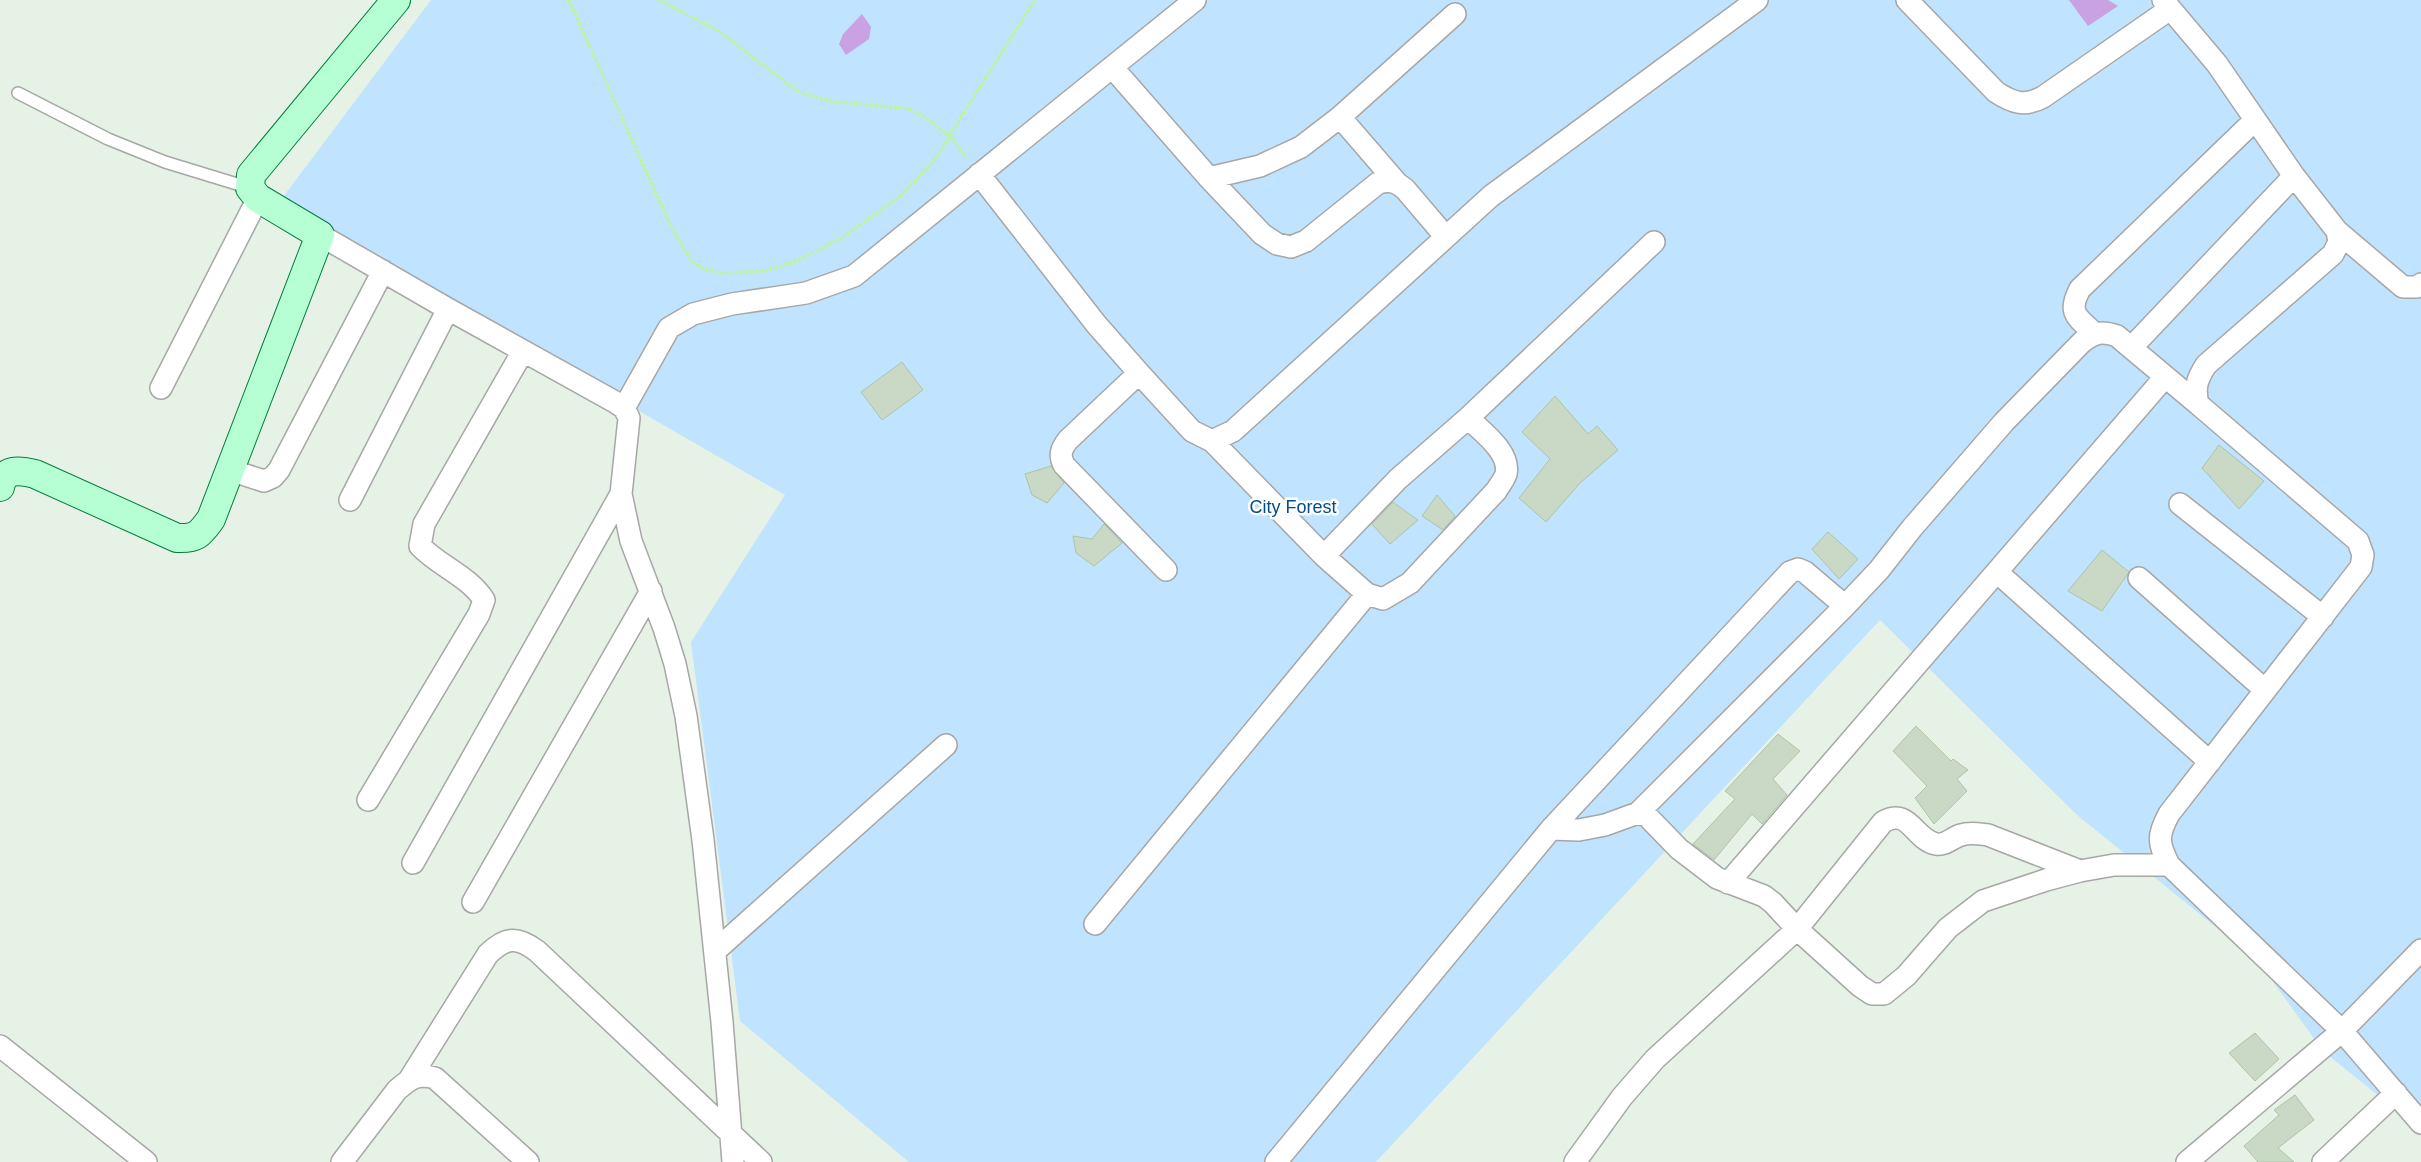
<svg xmlns="http://www.w3.org/2000/svg" width="2421" height="1162" viewBox="0 0 2421 1162" font-family="Helvetica,sans-serif">
<style>
.park{fill:#c0e3ff}
.water{fill:#c9a2e3}
.building{fill:#c9d9c5;stroke:#acc5a6}
.lines{fill:none;stroke-linecap:round;stroke-linejoin:round}
.lane-casing{stroke:#a7a7a7;stroke-width:14}
.street-casing{stroke:#a7a7a7;stroke-width:24}
.secondary-casing{stroke:#007e3c;stroke-width:30}
.path{stroke:#b9ff69;stroke-width:3;stroke-dasharray:2.5 2.5;stroke-linecap:butt}
.lane{stroke:#fff;stroke-width:11}
.street{stroke:#fff;stroke-width:21}
.secondary{stroke:#b6ffd5;stroke-width:28}
.labels{text-anchor:middle;stroke-width:5;stroke-linejoin:round;paint-order:stroke}
.park-label{font-size:18px;fill:#014d8c;stroke:#fff}
</style>
<rect width="100%" height="100%" fill="#e6f2e6"/>
<!-- park -->
<path class="park" d="M431,0H2421V1130L2323,1051L2258,961L2077,815L1880,620L1376,1162H909L740,1021L691,642L785,495L434,293L280,201Z"/>
<!-- water -->
<path class="water" d="M2069,0H2108L2118,6L2088,26Z
M862,14L871,27L869,39L846,55L839,44L843,34Z"/>
<!-- building -->
<path class="building" d="M902,362L923,390L882,420L861,392Z
M1555,396L1588,434L1597,426L1618,450L1580,483L1546,522L1519,498L1550,459L1522,432Z
M2219,445L2264,481L2239,509L2202,468Z
M1051,466L1064,483L1047,503L1032,495L1025,474Z
M1437,495L1455,516L1443,530L1422,516Z
M1393,502L1418,520L1390,544L1372,524Z
M1104,524L1122,543L1094,566L1076,553L1073,536L1092,539Z
M1828,532L1858,559L1839,579L1812,549Z
M2102,550L2129,572L2102,611L2068,591Z
M1916,726L1951,761L1953,759L1968,770L1957,779L1967,791L1934,824L1915,798L1927,786L1893,751Z
M1778,734L1800,751L1773,779L1787,795L1762,824L1752,814L1714,860L1693,844L1735,799L1725,791Z
M2255,1033L2279,1059L2255,1081L2229,1053Z
M2295,1095L2314,1120L2278,1148L2294,1162H2258L2244,1146L2279,1115L2274,1110Z"/>
<g class="lines">
<defs>
<path id="lane" d="M18,93L108,139L165,162L250,188"/>
<path id="street" d="M1907,0L1996,92C2013,103 2025,107 2043,97L2170,9
M2163,0L2217,64L2294,176L2337,231L2339,242L2333,254L2206,365C2197,379 2194,388 2198,404L2358,541L2363,555L2361,567L2169,814C2157,836 2158,843 2169,865L2342,1031L2421,1123
M1112,67L1209,178L1262,234L1277,244L1291,247L1306,241L1378,183C1390,180 1395,181 1405,189L1445,236
M1340,117L1397,183
M979,174L1096,324L1139,373L1192,431L1212,441L1233,431L1491,196L1757,0
M1209,178L1260,166L1301,147L1340,117L1455,14
M2337,231L2403,287H2417L2421,284
M320,235L448,309L615,402L624,408L629,418L621,494L631,541L664,628L675,664L686,716L703,840L722,1022L733,1162
M2094,333C2077,317 2067,313 2080,289L2254,121
M2131,348L2294,176
M1139,373L1068,440C1061,449 1059,455 1064,465L1166,570
M161,388L258,198
M624,408L669,328L693,314L732,304L806,293L854,276L1195,0
M1212,441L1324,556L1367,594L1383,599L1410,583L1496,491C1499,486 1504,480 1506,474C1511,452 1481,431 1468,418
M230,470L264,481L273,477L279,470L383,271
M350,500L448,309
M2180,504L2323,617
M1324,556L1398,479L1468,418L1654,242
M1998,573L2210,762
M2139,578L2265,690
M368,800L479,614L484,600C470,577 439,566 420,546L424,524L523,351
M1638,813L1845,606L1879,570L1912,528L2004,422L2082,342C2095,332 2102,331 2117,336L2198,404
M1551,829L1579,830L1605,825L1638,813L1647,816L1679,849L1717,878L1764,896L1773,903L1797,929L1860,986L1872,994H1884L1906,976L1948,928L1983,901L2046,880L2080,871L2114,865H2169
M413,863L621,494
M1728,883L2165,377
M473,902L651,591
M1095,924L1367,594
M715,951L946,745
M0,1046L146,1162
M409,1080L488,954C506,937 517,936 537,951L761,1162
M342,1162L397,1090C411,1078 417,1073 435,1078L528,1162
M1276,1162L1551,829L1790,572L1798,569L1805,572L1845,606
M1575,1162L1622,1097L1655,1059L1797,929L1883,822C1910,807 1913,839 1936,844C1945,846 1953,837 1961,835C1970,832 1979,834 1988,835L2080,871
M2187,1162L2342,1031L2421,950
M2323,1162L2396,1093"/>
<path id="secondary" d="M0,487C4,468 19,470 35,474L177,538C197,539 200,534 211,519L320,235L258,198L250,188L251,175L396,0"/>
</defs>
<!-- lane casing -->
<use href="#lane" class="lane-casing"/>
<!-- street casing -->
<use href="#street" class="street-casing"/>
<!-- secondary casing -->
<use href="#secondary" class="secondary-casing"/>
<!-- path -->
<path class="path" d="M569,0L668,220L686,253L693,262L704,269L720,273L765,271L792,263L840,239L899,197L918,178L937,157L961,117L1035,0
M659,0L719,31L789,85L803,93L830,101L909,109L923,116L951,137L966,158"/>
<!-- lane -->
<use href="#lane" class="lane"/>
<!-- street -->
<use href="#street" class="street"/>
<!-- secondary -->
<use href="#secondary" class="secondary"/>
</g>
<g class="labels">
<!-- park labels -->
<g class="park-label">
<text x="1293" y="513">City Forest</text>
</g>
</g>
</svg>
